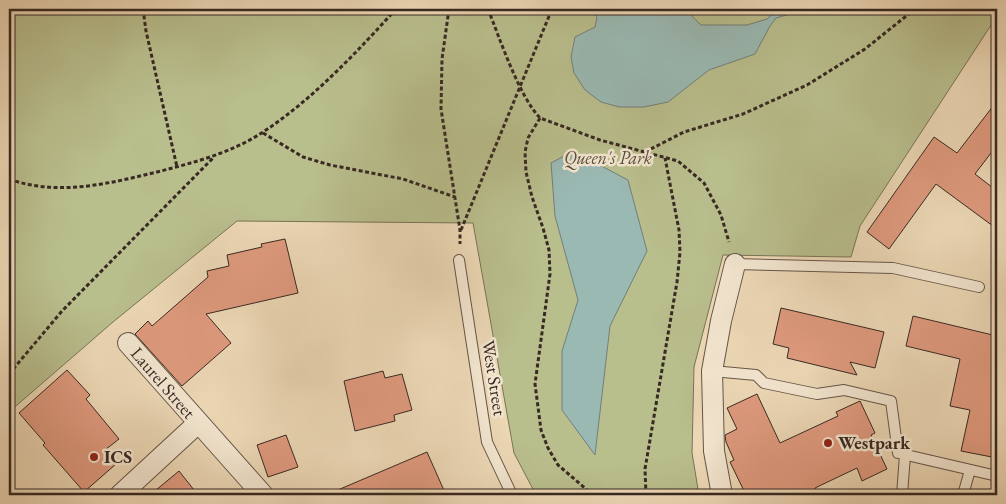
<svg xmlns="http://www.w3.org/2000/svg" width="1006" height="504" viewBox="0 0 1006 504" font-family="'EB Garamond',serif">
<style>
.green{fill:#b9be8d;stroke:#787458}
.water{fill:#9ab9b3;stroke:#737f79}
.building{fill:#df9a7e;stroke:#382923}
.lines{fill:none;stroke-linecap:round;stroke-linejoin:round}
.service-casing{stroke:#655548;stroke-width:12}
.minor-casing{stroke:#655548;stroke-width:22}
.path{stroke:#382923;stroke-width:3;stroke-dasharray:4 2.5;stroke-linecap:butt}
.service{stroke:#f3e6d0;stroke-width:10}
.minor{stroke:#f3e6d0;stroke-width:20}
.poi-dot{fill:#8f2418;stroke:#f3e6d0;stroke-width:2}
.labels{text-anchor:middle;stroke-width:5;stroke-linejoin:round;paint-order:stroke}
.park-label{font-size:18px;font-style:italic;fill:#584e3e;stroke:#f3e6d0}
.street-label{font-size:18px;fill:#382923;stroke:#f3e6d0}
.poi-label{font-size:18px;font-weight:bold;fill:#382923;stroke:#f3e6d0;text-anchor:start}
</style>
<rect width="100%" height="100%" fill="#edd8b6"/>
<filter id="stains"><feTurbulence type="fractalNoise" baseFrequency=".004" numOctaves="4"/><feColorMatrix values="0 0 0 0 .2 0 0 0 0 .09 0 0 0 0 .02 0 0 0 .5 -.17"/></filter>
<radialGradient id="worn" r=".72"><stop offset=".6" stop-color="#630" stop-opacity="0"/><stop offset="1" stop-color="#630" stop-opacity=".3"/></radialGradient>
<!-- green -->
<path class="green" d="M9,9H997V16L860,226L851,257L723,255L694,367L692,453L699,495H536L514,453L473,223L237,221L113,322L9,412Z"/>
<!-- water -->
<path class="water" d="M586,9H691V15L701,25H747L767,19L778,9H808L776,18L770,26L755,54L709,70L668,102L644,107H619L601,102L585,90L574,73L571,57L575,37L595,27L597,18L594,11Z
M573,151L628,180L647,251L610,326L595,455L562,410V351L578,300L555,216L551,163Z"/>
<!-- building -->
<path class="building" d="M997,101V145L975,174L997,191V229L936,184L889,249L867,232L934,137L957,153Z
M285,239L298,293L206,314L231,343L182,386L135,334L148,321L152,326L208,277L207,271L229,266L227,255L262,247L261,244Z
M781,308L884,332L875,368L850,362L857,375L787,358L789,348L773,344Z
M913,316L997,336V458L961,451L970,410L950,406L960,359L906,346Z
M67,370L90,395L86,399L119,439L105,450L116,464L84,492L43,445L45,443L19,413Z
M383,371L385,378L402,374L412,410L394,415L395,421L355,431L344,381Z
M757,394L780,443L838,416L836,412L860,401L875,433L871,435L887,469L862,481L857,468L815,488L818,495H746L730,462L734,460L726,442L725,435L737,429L727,408Z
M286,435L298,467L268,477L257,445Z
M427,452L446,495H326Z
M179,471L198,495H150Z"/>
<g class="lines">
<defs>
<path id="service" d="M459,260L487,442L512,495
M735,264L893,268L979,287
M712,371L756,375L764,383L817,394L844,390L891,401L898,453L997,476
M902,495L905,455
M963,495L970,470"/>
<path id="minor" d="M128,343L263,495
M120,495L198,423
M722,495L714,451L712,371L721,321L735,264"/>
</defs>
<!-- service casing -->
<use href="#service" class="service-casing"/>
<!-- minor casing -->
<use href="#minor" class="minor-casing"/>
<!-- path -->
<path class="path" d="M143,9L146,31L177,167
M449,9L442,59L441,109L460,230V244
M488,9C500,39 519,96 540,118L600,140L678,161L704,183L721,215L729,242
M540,118L528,138L525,152L526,172L532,197L543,228L549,250L550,274L535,384L541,430L548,448L558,465L593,495
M263,133L303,157L330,165L403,179L455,197
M645,152L684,132L743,114L807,85L865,49L915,9
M9,179C59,197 111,183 161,171C196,162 233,152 263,132C312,100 357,52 396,9
M461,230L552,9
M9,374L62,311L214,157
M646,495L645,469L677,282L680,252L679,230L665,158"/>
<!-- service -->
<use href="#service" class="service"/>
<!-- minor -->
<use href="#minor" class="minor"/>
</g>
<!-- markers -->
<g class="poi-dot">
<circle cx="828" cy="443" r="5"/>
<circle cx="94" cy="457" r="5"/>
</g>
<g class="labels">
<!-- park labels -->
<g class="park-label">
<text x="608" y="164">Queen's Park</text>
</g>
<!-- street labels -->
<g class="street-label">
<text transform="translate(494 378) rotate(81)" y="6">West Street</text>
<text transform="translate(163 383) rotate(49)" y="6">Laurel Street</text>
</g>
<!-- poi labels -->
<g class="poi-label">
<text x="838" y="449">Westpark</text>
<text x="104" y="463">ICS</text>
</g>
</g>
<!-- margin -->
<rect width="1006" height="504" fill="none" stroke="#edd8b6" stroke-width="30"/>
<rect x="10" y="10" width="986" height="484" fill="none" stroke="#382923" stroke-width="2.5"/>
<rect x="15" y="15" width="976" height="474" fill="none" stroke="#382923"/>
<rect width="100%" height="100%" filter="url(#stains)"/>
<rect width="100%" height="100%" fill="url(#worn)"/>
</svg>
